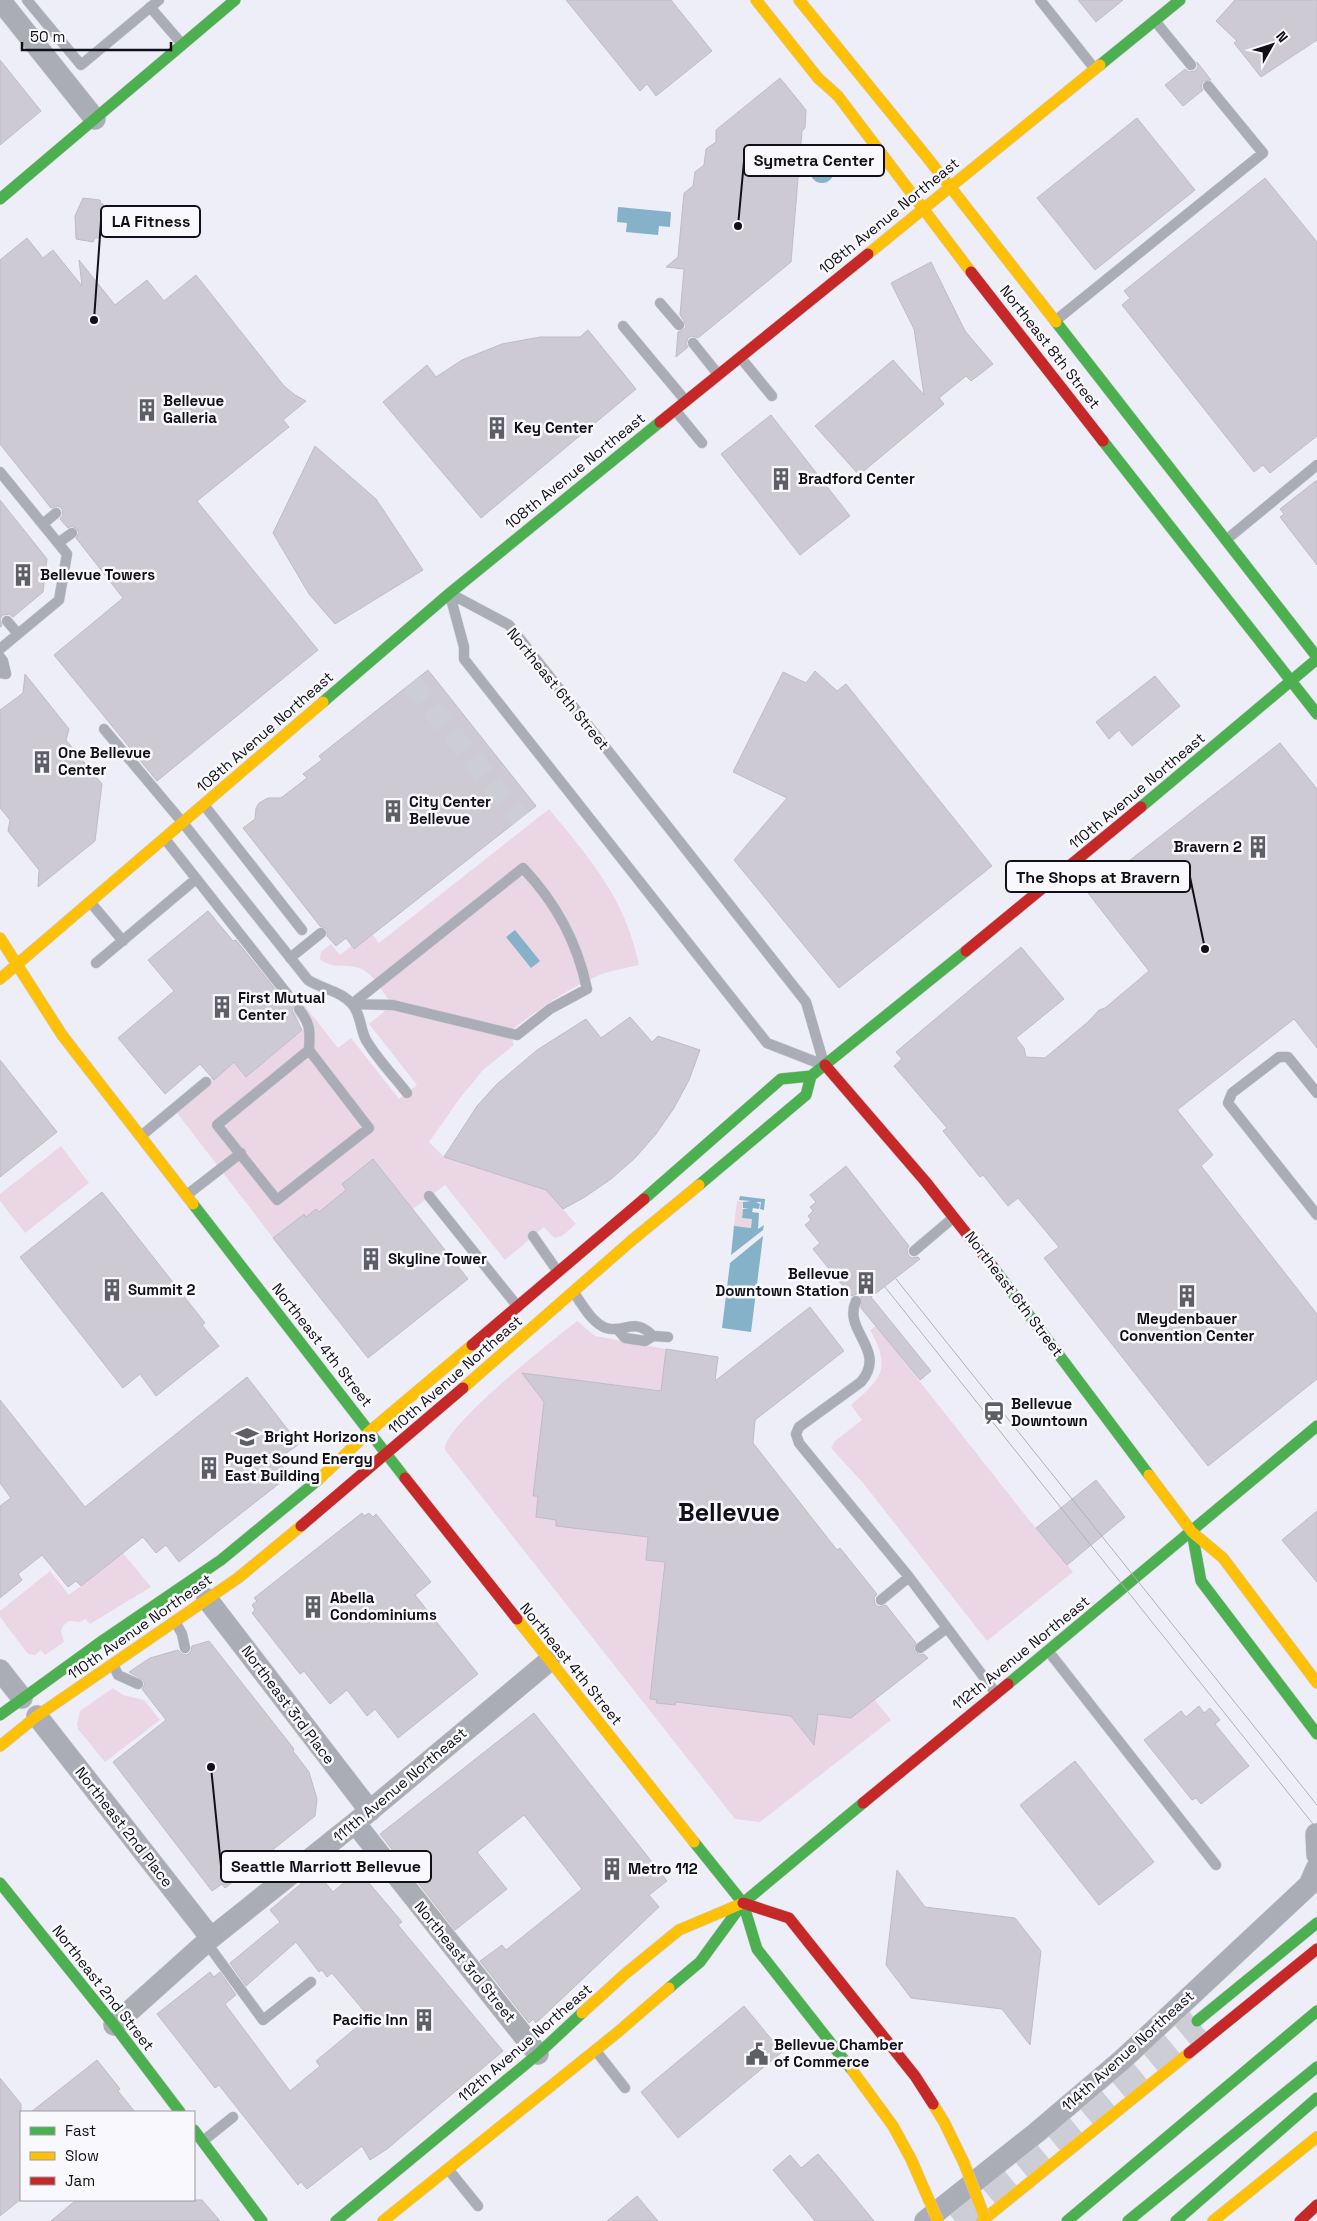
<svg xmlns="http://www.w3.org/2000/svg" width="1317" height="2221" viewBox="0 0 1317 2221" font-family="'Space Grotesk',sans-serif">
<style>
.green{fill:#ebd7e4}
.water{fill:#85b2c8}
.building{fill:#cecad3;stroke:#bfbcc4}
.lines{fill:none;stroke-linecap:round;stroke-linejoin:round}
.street-tunnel{stroke:#cdcdd6;stroke-width:21;stroke-dasharray:21 11;stroke-linecap:butt}
.highway-tunnel{stroke:#cdcdd6;stroke-width:28;stroke-dasharray:28 14;stroke-linecap:butt}
.lane-casing{stroke:#cbcbd3;stroke-width:11}
.street-casing{stroke:#cbcbd3;stroke-width:22}
.fast-casing{stroke:#cbcbd3;stroke-width:12}
.slow-casing{stroke:#cbcbd3;stroke-width:12}
.jam-casing{stroke:#cbcbd3;stroke-width:12}
.lane{stroke:#aaadb6;stroke-width:10}
.street{stroke:#aaadb6;stroke-width:21}
.fast{stroke:#4caf50;stroke-width:11}
.slow{stroke:#ffc107;stroke-width:11}
.jam{stroke:#c62828;stroke-width:11}
.tram{stroke:#aeb1b8;stroke-width:1}
.slow-bridge-casing{stroke:#cbcbd3;stroke-width:12;stroke-linecap:butt}
.slow-bridge{stroke:#ffc107;stroke-width:11}
.labels{text-anchor:middle;stroke-width:5;stroke-linejoin:round;paint-order:stroke}
.street-label{font-size:15px;fill:#111018;stroke:#f8f8fd}
.poi-label{font-size:15px;font-weight:bold;fill:#111018;stroke:#f8f8fd;text-anchor:start}
.town-label{font-size:25px;font-weight:bold;fill:#111018;stroke:#f8f8fd}
.leader{fill:none;stroke:#111018;stroke-width:2}
.callout-dot{fill:#111018;stroke:#f8f8fd;stroke-width:2}
.callout{fill:#f8f8fd;stroke:#111018;stroke-width:2}
.callout-label{font-size:16px;text-anchor:middle;font-weight:bold;fill:#111018}
</style>
<rect width="100%" height="100%" fill="#eeeef8"/>
<!-- green -->
<path class="green" d="M549,809C591,860 625,898 639,965C627,968 614,970 602,974C568,988 539,1009 510,1031L514,1045L483,1070L460,1098L429,1142L444,1157L546,1190L576,1224L562,1236L554,1238L544,1227L505,1260L445,1185L413,1209L373,1159L342,1184L346,1190L319,1212L316,1209L306,1217L303,1214L273,1238L174,1109L212,1077L214,1079L234,1062L246,1077L305,1028L294,1014L304,1005L338,1048L351,1038L399,1099L417,1085L369,1024L392,1005C384,994 374,975 362,969C349,963 331,970 320,959L321,952L331,944L340,955L351,946L354,949L373,935L379,943Z
M61,1146L89,1183L25,1233L0,1201V1194Z
M737,1201L743,1202L742,1217L752,1219L751,1228L734,1226Z
M577,1321L595,1336L666,1349L671,1392L522,1373L544,1402L534,1496H538L536,1517L556,1520V1526L648,1537L646,1560L661,1562L662,1555L665,1556L650,1699L657,1700V1703L675,1705L676,1702L791,1716L813,1745L818,1714L851,1718L875,1700L891,1720L760,1822L735,1819L445,1450C441,1427 556,1338 577,1321Z
M876,1326L1029,1520L1073,1572L987,1641L863,1483L831,1448L835,1441L862,1420L851,1405C881,1379 892,1369 870,1330Z
M123,1553L151,1587L90,1624L85,1619L80,1622L69,1621L63,1626L61,1631L64,1642L45,1655L41,1650L35,1655L28,1654L0,1617V1611L50,1571L69,1595Z
M113,1688L123,1695L144,1700L160,1720L105,1762L78,1729L77,1724L80,1711Z"/>
<!-- water -->
<path class="water" d="M810 171a12 12 0 1 1 24 0a12 12 0 1 1-24 0Z
M618,207L671,212L670,227L659,226L658,235L626,232L627,223L617,222Z
M515,930L540,961L531,968L506,937Z
M740,1196L765,1199L764,1210L760,1209L761,1202H756L760,1204L759,1209L753,1208L752,1212L759,1213L758,1229L764,1225L763,1230L731,1255L734,1226L751,1228L752,1219L742,1218L743,1209H749L743,1208V1202L751,1201L739,1200Z
M763,1236L751,1332L722,1328L730,1263Z"/>
<!-- building -->
<path class="building" d="M566,0H671L712,51L656,96L647,84L640,91Z
M1078,0H1123L1096,22Z
M1235,0H1317V40L1261,77L1234,43L1237,41L1216,21Z
M0,60L41,111L0,145Z
M1197,62L1211,80L1203,81L1201,87L1203,90L1183,106L1165,85L1185,69L1189,72L1195,71L1198,67Z
M780,78L806,110L805,128L802,131L791,262L698,338L692,336L688,338L686,344L688,347L676,357L678,332L683,330L686,327L684,321L680,315L684,269L666,267L678,257L684,193L693,186L695,172L704,165L706,149L716,142V130Z
M1137,118L1195,190L1095,270L1037,198Z
M1265,178L1317,242V436L1270,473L1263,465L1254,472L1122,305L1130,298L1124,291Z
M83,198L100,200L101,204H103L105,213L102,230L98,238H95L93,242L76,239L75,216Z
M27,238L43,258L53,250L82,286L79,260L115,305L147,280L164,301L196,275L284,386L295,395L306,401L283,420L289,427L197,501L318,650L157,781L54,655L123,598L76,538L79,533L77,529L72,526L68,528L60,519L63,515L62,509L58,506L51,508L0,444V260Z
M931,262L965,331L993,364L971,381L966,376L939,398L944,404L859,475L815,426L893,360L924,395L914,329L891,283Z
M588,330L636,389L481,518L383,402L427,365L436,377L462,360L502,344L540,337H580Z
M771,415L850,516L800,555L721,454Z
M315,446L376,499L423,570L335,624L309,594L273,533Z
M1317,480V565L1280,517L1284,514L1280,509Z
M0,500L47,559L43,592L13,617L9,614L3,615L0,619L2,626L0,627Z
M428,670L536,806L354,949L346,938L336,946L327,936V929L320,926L243,828L255,819L256,808L259,803L268,798H281L307,778L303,774L322,760L319,756Z
M815,671L837,691L846,684L992,866L839,988L734,860L787,798L733,772L783,672L806,683Z
M25,674L69,729L66,740L102,784L95,841L38,887L39,870L8,831L10,820L0,808V710L23,693Z
M1155,676L1180,706L1132,746L1119,730L1109,739L1096,722Z
M1280,743L1317,789V1048L1294,1019L1177,1110L1213,1155L1201,1166L1317,1314V1379L1208,1466L1044,1258L1059,1247L1018,1198L1008,1206L983,1175L980,1177L943,1131L947,1128L894,1066L902,1059L896,1052L1021,947L1064,999L1016,1038L1024,1048L1026,1057L1045,1058L1089,1021L1099,1010L1105,1008L1149,971L1088,893Z
M208,911L233,941L236,940L283,999L289,1002L295,996L300,1002L295,1004L292,1010L302,1030L246,1077L234,1062L214,1080L200,1064L165,1094L118,1038L174,991L148,960Z
M630,1017L652,1042L658,1036L700,1050L689,1080L674,1108L656,1134L635,1158L611,1179L585,1197L563,1209L546,1190L444,1157L477,1106L497,1084L537,1050L586,1019L601,1038Z
M0,1060L57,1132L0,1177Z
M373,1159L468,1279L368,1358L273,1238L304,1214L306,1217L316,1209L319,1212L346,1190L342,1184Z
M846,1166L909,1246L907,1249L908,1255L912,1258L918,1257L920,1259L871,1297L931,1371L920,1380L861,1308V1296L857,1294L851,1296L813,1249L820,1243L805,1225L811,1220L808,1216L813,1211L810,1207L816,1202L810,1195Z
M102,1192L205,1323L202,1325L219,1346L156,1396L140,1374L123,1388L20,1257Z
M810,1307L844,1351L755,1420L753,1443L837,1550L840,1548L877,1594L874,1598L875,1604L879,1607L886,1605L916,1643L913,1648L915,1652L920,1655L924,1654L928,1658L851,1718L818,1714L814,1745L791,1716L676,1702L675,1705L656,1703L657,1700L650,1699L665,1562L646,1560L648,1537L556,1526V1520L536,1517L538,1496H533L544,1402L522,1373L661,1391L666,1349L718,1357L715,1381Z
M247,1377L299,1444L277,1460L290,1475L179,1562L166,1545L156,1553L143,1537L81,1586L76,1581L68,1587L42,1555L18,1574L22,1580L0,1598V1506L11,1498L0,1483V1400L85,1507Z
M1096,1480L1125,1517L1067,1565L1036,1528Z
M1317,1511V1582L1282,1540Z
M362,1513L364,1516L369,1513L373,1517L376,1514L431,1582L415,1595L478,1674L398,1738L375,1709L367,1716L347,1690L330,1704L304,1671L300,1674L252,1613L255,1610L252,1605L257,1601L254,1598Z
M209,1641L294,1749L293,1751L309,1772L317,1799L315,1816L225,1888L222,1884L212,1891L113,1762L166,1720L142,1689L145,1684L143,1680L129,1672L150,1658L178,1650L182,1654L187,1655L191,1651L192,1646Z
M1199,1706L1204,1713L1210,1708L1220,1720L1215,1724L1249,1766L1201,1804L1196,1798L1192,1800L1144,1740L1181,1711L1186,1717Z
M534,1713L667,1881L649,1895L659,1907L536,2023L533,2019L529,2023L480,1961L502,1945L506,1950L582,1889L524,1815L477,1852L507,1889L455,1930L380,1834Z
M1075,1761L1154,1862L1099,1905L1020,1805Z
M358,1870L402,1922L398,1925L503,2051L387,2149L370,2160L362,2146L307,2189L301,2182L298,2185L219,2085L215,2088L157,2014L210,1972L214,1977L220,1972L236,1995L225,2004L290,2091L320,2066L316,2061L369,2017L332,1973L327,1977L322,1970L319,1972L296,1942L246,1986L230,1963L280,1922L270,1910L316,1871L333,1892Z
M897,1870L925,1907L1015,1918L1041,1951L1030,2045L1002,2009L911,1998L886,1965Z
M744,2006L782,2052L678,2138L641,2092Z
M97,2060L120,2089L118,2091L135,2112H31Z
M0,2078L21,2104V2199L0,2216Z
M818,2154L838,2177L874,2221H815L773,2170L790,2155L801,2168Z
M637,2196L658,2221H607Z
M76,2200H202L220,2221H51Z"/>
<g class="lines">
<!-- street-tunnel -->
<path class="street-tunnel" d="M412,683L520,819"/>
<!-- highway-tunnel -->
<path class="highway-tunnel" d="M955,2221L1197,2021"/>
<defs>
<path id="lane" d="M27,0L81,65L159,0
M1040,0L1094,68
M150,7L182,44
M1155,21L1191,65
M660,303L679,325
M1055,321L1263,153L1208,86
M623,326L685,400
M693,343L717,373
M740,357L772,396
M675,410L702,443
M0,472L67,554L59,600L0,649
M43,524L56,513
M1226,540L1317,465
M58,543L72,533
M451,594L509,625L806,1002L824,1064
M450,595L464,647V659L767,1043L821,1064
M7,621L18,634
M0,657L3,661L6,674L0,673
M104,729L183,823L308,980C322,989 341,991 352,1004C361,1014 360,1029 366,1040C377,1059 394,1076 407,1093
M204,805L302,930
M165,839L288,995
M523,868C556,903 577,941 587,989L550,1009L517,1035L393,1005L352,1004Z
M91,903L123,941
M290,958L321,933
M96,963L196,879
M299,1009C311,1025 310,1031 309,1050
M309,1050L369,1128L277,1200L217,1125Z
M1317,1093L1288,1057H1279L1232,1093L1228,1103L1317,1215
M141,1136L206,1082
M188,1194L241,1153
M429,1196L518,1307
M533,1236L558,1272
M914,1251L953,1218
M574,1293C582,1304 592,1323 606,1328C625,1334 634,1316 653,1336
M856,1301C842,1331 888,1350 861,1382L799,1427L796,1434L799,1443L909,1577L995,1692
M618,1330L625,1338L645,1341L653,1336L668,1337
M881,1600L909,1577
M175,1621L182,1634L185,1648
M920,1648L947,1628
M1049,1652L1216,1865
M113,1664L118,1675L138,1684
M206,1942L263,2020L311,1982
M596,2051L625,2088
M203,2141L233,2117
M448,2169L478,2206"/>
<path id="street" d="M0,0L95,119
M207,1599L370,1811
M0,1670L22,1698
M37,1716L211,1938
M355,1823L538,2054
M1316,1834L1317,1855
M114,2025L211,1938L355,1823L549,1661
M925,2221L1036,2133L1122,2060L1309,1885L1317,1867"/>
<path id="fast" d="M1100,65L1180,0
M0,199L235,0
M1056,322L1317,657
M1103,441L1317,714
M323,702L450,593L660,422
M1141,807L1317,659
M699,1185L806,1095L811,1076
M644,1199L781,1079L811,1076L966,951
M193,1204L405,1478
M993,1267L1149,1475
M1192,1532L1201,1581L1317,1734
M1008,1684L1317,1426
M0,1715L102,1641L221,1560L318,1480
M694,1842L743,1903L757,1949L852,2070
M0,1883L114,2025L180,2112
M669,1988L700,1962L743,1903L863,1803
M1197,2021L1317,1923
M194,2130L262,2221
M336,2221L538,2054L582,2013
M1067,2221L1317,2011
M1128,2221L1317,2067
M1176,2221L1317,2098"/>
<path id="slow" d="M756,0L818,78L838,96L971,272
M799,0L926,156L1056,322
M868,254L1100,65
M0,938L62,1035L193,1204
M0,979L323,702
M463,1388L631,1241L699,1185
M1149,1475L1192,1532
M318,1480L370,1431L472,1345
M1192,1532L1223,1558L1317,1683
M517,1619L694,1842
M0,1746L37,1716L238,1578L301,1526
M582,2013L625,1974L679,1930L743,1903
M933,2104L944,2122L964,2163
M383,2221L618,2032L669,1988
M982,2221L1189,2053
M1213,2221L1317,2137"/>
<path id="jam" d="M971,272L1103,441
M660,422L868,254
M966,951L1141,807
M825,1065L925,1181L993,1267
M472,1345L644,1199
M405,1478L517,1619
M301,1526L463,1388
M863,1803L1008,1684
M743,1903L789,1918L915,2076L933,2104
M1189,2053L1317,1949
M1300,2221L1317,2205"/>
</defs>
<!-- lane casing -->
<use href="#lane" class="lane-casing"/>
<!-- street casing -->
<use href="#street" class="street-casing"/>
<!-- fast casing -->
<use href="#fast" class="fast-casing"/>
<!-- slow casing -->
<use href="#slow" class="slow-casing"/>
<!-- jam casing -->
<use href="#jam" class="jam-casing"/>
<!-- lane -->
<use href="#lane" class="lane"/>
<!-- street -->
<use href="#street" class="street"/>
<!-- fast -->
<use href="#fast" class="fast"/>
<!-- slow -->
<use href="#slow" class="slow"/>
<!-- jam -->
<use href="#jam" class="jam"/>
<!-- tram -->
<path class="tram" d="M896,1279L1317,1805
M885,1287L1317,1829"/>
<defs>
<path id="slow-bridge" d="M852,2070L893,2126L911,2159L938,2221
M964,2163L985,2218"/>
</defs>
<!-- slow-bridge casing -->
<use href="#slow-bridge" class="slow-bridge-casing"/>
<!-- slow-bridge -->
<use href="#slow-bridge" class="slow-bridge"/>
</g>
<!-- icons -->
<defs>
<symbol id="building-bare" viewBox="-9 -9 18 18"><path d="M-4-6H4V6H1V3H-1V6H-4ZM-2.5-4.3h1.7v1.8h-1.7ZM.8-4.3h1.7v1.8H.8ZM-2.5-1h1.7V.8h-1.7ZM.8-1h1.7V.8H.8Z" fill="#5e5e66" stroke="#f8f8fd" stroke-width="2.5" paint-order="stroke"/></symbol>
<symbol id="station-bare" viewBox="-9 -9 18 18"><path d="M-3-6H3Q5-6 5-4V2Q5 4 3 4L4.5 6H3L1.5 4h-3L-3 6H-4.5L-3 4Q-5 4-5 2V-4Q-5-6-3-6ZM-3.5-4v3h7v-3ZM-3.5 1v1.5H-2V1ZM2 1v1.5H3.5V1Z" fill="#5e5e66" stroke="#f8f8fd" stroke-width="2.5" paint-order="stroke"/></symbol>
<symbol id="school-bare" viewBox="-9 -9 18 18"><path d="M0-5L7-2L0 1L-7-2ZM-4 1L0 2.5L4 1V4Q0 6-4 4Z" fill="#5e5e66" stroke="#f8f8fd" stroke-width="2.5" paint-order="stroke"/></symbol>
<symbol id="civic-bare" viewBox="-9 -9 18 18"><path d="M-.6-6.5H3V-4.5H.6V-3L4-1V1h2V6H-6V1h2V-1L-.6-3ZM-1.2 2.5V6h2.4V2.5Z" fill="#5e5e66" stroke="#f8f8fd" stroke-width="2.5" paint-order="stroke"/></symbol>
</defs>
<g fill-rule="evenodd">
<use href="#building-bare" x="131" y="394" width="32" height="32"/>
<use href="#building-bare" x="481" y="412" width="32" height="32"/>
<use href="#building-bare" x="765" y="463" width="32" height="32"/>
<use href="#building-bare" x="7" y="559" width="32" height="32"/>
<use href="#building-bare" x="26" y="746" width="32" height="32"/>
<use href="#building-bare" x="377" y="795" width="32" height="32"/>
<use href="#building-bare" x="1242" y="831" width="32" height="32"/>
<use href="#building-bare" x="206" y="991" width="32" height="32"/>
<use href="#building-bare" x="355" y="1243" width="32" height="32"/>
<use href="#building-bare" x="850" y="1267" width="32" height="32"/>
<use href="#building-bare" x="96" y="1274" width="32" height="32"/>
<use href="#building-bare" x="1171" y="1280" width="32" height="32"/>
<use href="#station-bare" x="978" y="1397" width="32" height="32"/>
<use href="#school-bare" x="231" y="1421" width="32" height="32"/>
<use href="#building-bare" x="193" y="1452" width="32" height="32"/>
<use href="#building-bare" x="297" y="1591" width="32" height="32"/>
<use href="#building-bare" x="596" y="1853" width="32" height="32"/>
<use href="#building-bare" x="408" y="2004" width="32" height="32"/>
<use href="#civic-bare" x="741" y="2038" width="32" height="32"/>
</g>
<g class="labels">
<!-- street labels -->
<g class="street-label">
<text transform="translate(889 216) rotate(-39)" y="5">108th Avenue Northeast</text>
<text transform="translate(1050 347) rotate(52)" y="5">Northeast 8th Street</text>
<text transform="translate(575 471) rotate(-39)" y="5">108th Avenue Northeast</text>
<text transform="translate(558 689) rotate(51)" y="5">Northeast 6th Street</text>
<text transform="translate(265 732) rotate(-41)" y="5">108th Avenue Northeast</text>
<text transform="translate(1137 791) rotate(-40)" y="5">110th Avenue Northeast</text>
<text transform="translate(1014 1294) rotate(53)" y="5">Northeast 6th Street</text>
<text transform="translate(322 1345) rotate(52)" y="5">Northeast 4th Street</text>
<text transform="translate(455 1375) rotate(-41)" y="5">110th Avenue Northeast</text>
<text transform="translate(140 1627) rotate(-35)" y="5">110th Avenue Northeast</text>
<text transform="translate(1021 1653) rotate(-39)" y="5">112th Avenue Northeast</text>
<text transform="translate(571 1664) rotate(51)" y="5">Northeast 4th Street</text>
<text transform="translate(288 1705) rotate(53)" y="5">Northeast 3rd Place</text>
<text transform="translate(400 1785) rotate(-40)" y="5">111th Avenue Northeast</text>
<text transform="translate(124 1827) rotate(52)" y="5">Northeast 2nd Place</text>
<text transform="translate(465 1962) rotate(51)" y="5">Northeast 3rd Street</text>
<text transform="translate(103 1988) rotate(52)" y="5">Northeast 2nd Street</text>
<text transform="translate(525 2043) rotate(-41)" y="5">112th Avenue Northeast</text>
<text transform="translate(1128 2051) rotate(-42)" y="5">114th Avenue Northeast</text>
</g>
<!-- poi labels -->
<g class="poi-label">
<text x="163" y="406">Bellevue<tspan x="163" dy="17">Galleria</tspan></text>
<text x="514" y="433">Key Center</text>
<text x="798" y="484">Bradford Center</text>
<text x="40" y="580">Bellevue Towers</text>
<text x="58" y="758">One Bellevue<tspan x="58" dy="17">Center</tspan></text>
<text x="409" y="807">City Center<tspan x="409" dy="17">Bellevue</tspan></text>
<text x="1242" y="852" text-anchor="end">Bravern 2</text>
<text x="238" y="1003">First Mutual<tspan x="238" dy="17">Center</tspan></text>
<text x="388" y="1264">Skyline Tower</text>
<text x="849" y="1279" text-anchor="end">Bellevue<tspan x="849" dy="17">Downtown Station</tspan></text>
<text x="128" y="1295">Summit 2</text>
<text x="1187" y="1324" text-anchor="middle">Meydenbauer<tspan x="1187" dy="17">Convention Center</tspan></text>
<text x="1011" y="1409">Bellevue<tspan x="1011" dy="17">Downtown</tspan></text>
<text x="264" y="1442">Bright Horizons</text>
<text x="225" y="1464">Puget Sound Energy<tspan x="225" dy="17">East Building</tspan></text>
<text x="330" y="1603">Abella<tspan x="330" dy="17">Condominiums</tspan></text>
<text x="628" y="1874">Metro 112</text>
<text x="408" y="2025" text-anchor="end">Pacific Inn</text>
<text x="774" y="2050">Bellevue Chamber<tspan x="774" dy="17">of Commerce</tspan></text>
</g>
<!-- town labels -->
<g class="town-label">
<text x="729" y="1521">Bellevue</text>
</g>
</g>
<!-- callouts -->
<path class="leader" d="M738 226L744 161M94 320L101 221M1205 949L1190 877M211 1767L221 1866"/>
<g class="callout-dot">
<circle cx="738" cy="226" r="5"/>
<circle cx="94" cy="320" r="5"/>
<circle cx="1205" cy="949" r="5"/>
<circle cx="211" cy="1767" r="5"/>
</g>
<g class="callout">
<rect x="744" y="145" width="140" height="31" rx="5"/>
<rect x="101" y="206" width="99" height="31" rx="5"/>
<rect x="1006" y="861" width="184" height="31" rx="5"/>
<rect x="221" y="1851" width="210" height="31" rx="5"/>
</g>
<g class="callout-label">
<text x="814" y="166">Symetra Center</text>
<text x="151" y="227">LA Fitness</text>
<text x="1098" y="883">The Shops at Bravern</text>
<text x="326" y="1872">Seattle Marriott Bellevue</text>
</g>
<!-- legend -->
<rect x="20" y="2111" width="175" height="90" fill="#f8f8fd" stroke="#9c9ba1"/>
<rect x="30" y="2127" width="25" height="8" fill="#4caf50" stroke="#9c9ba1"/>
<text x="65" y="2136" font-size="15" fill="#111018">Fast</text>
<rect x="30" y="2152" width="25" height="8" fill="#ffc107" stroke="#9c9ba1"/>
<text x="65" y="2161" font-size="15" fill="#111018">Slow</text>
<rect x="30" y="2177" width="25" height="8" fill="#c62828" stroke="#9c9ba1"/>
<text x="65" y="2186" font-size="15" fill="#111018">Jam</text>
<!-- north arrow -->
<g transform="translate(1272 45) rotate(51)" stroke="#f8f8fd" stroke-width="4" paint-order="stroke">
<path d="M0-4L9 19L0 12L-9 19Z" fill="#111018"/>
<text y="-8" font-size="14" font-weight="bold" text-anchor="middle" fill="#111018">N</text>
</g>
<!-- scale -->
<path d="M22 42v8h149v-8" fill="none" stroke="#111018" stroke-width="2.5"/>
<text x="30" y="42" font-size="15" fill="#111018" stroke="#f8f8fd" stroke-width="4" paint-order="stroke">50 m</text>
</svg>
